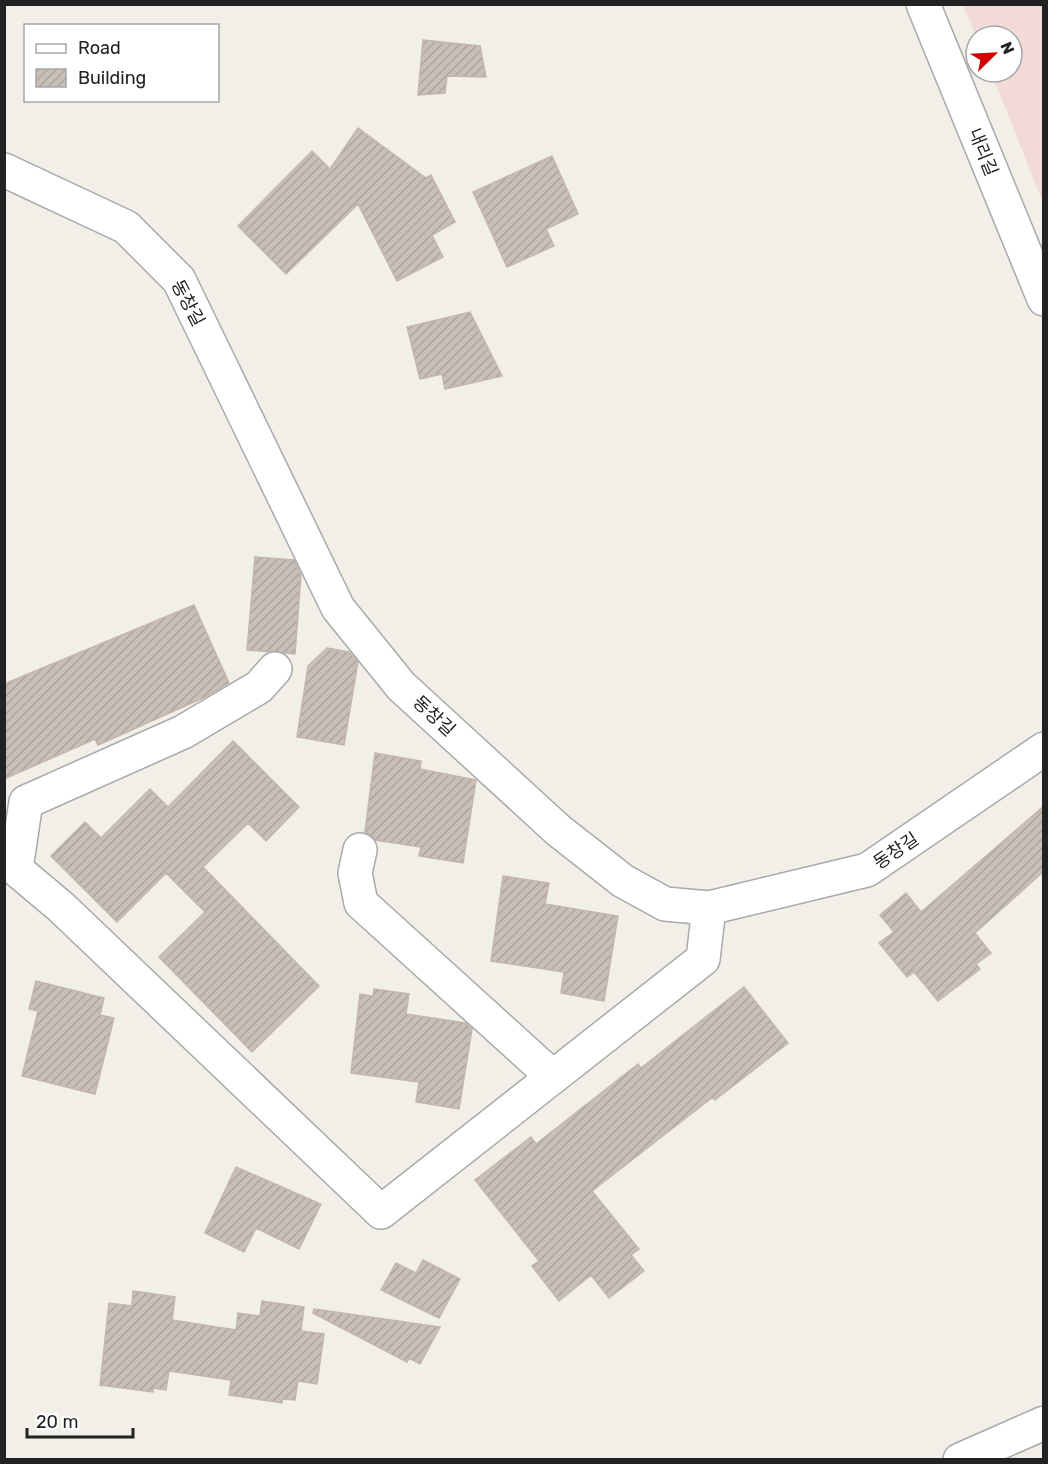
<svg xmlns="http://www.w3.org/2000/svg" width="1048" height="1464" viewBox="0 0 1048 1464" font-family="Rubik,'Noto Sans KR',sans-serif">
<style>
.commercial{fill:#f2dad9}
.building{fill:url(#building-hatch);stroke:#c4b6ab;stroke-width:1.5}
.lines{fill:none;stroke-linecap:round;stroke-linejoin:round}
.minor-casing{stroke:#a9a9a9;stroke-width:36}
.tertiary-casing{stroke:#a9a9a9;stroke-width:36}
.minor{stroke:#fff;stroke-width:33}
.tertiary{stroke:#fff;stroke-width:33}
.labels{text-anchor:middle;stroke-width:6;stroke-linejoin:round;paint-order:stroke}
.street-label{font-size:18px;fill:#222;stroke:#fff}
</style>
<defs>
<pattern id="building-hatch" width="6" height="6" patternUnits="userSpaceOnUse" patternTransform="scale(1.5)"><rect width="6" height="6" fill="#c7bfb8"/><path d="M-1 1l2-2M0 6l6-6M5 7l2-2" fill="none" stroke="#aba49e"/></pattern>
</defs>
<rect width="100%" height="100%" fill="#f2efe9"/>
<!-- commercial -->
<path class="commercial" d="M963,5H1043V203L991,72H1012V36H976Z"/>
<!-- building -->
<path class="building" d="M423,40L480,46L486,77L447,76L445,93L418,95Z
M358,128L426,178L431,175L455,222L432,235L443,257L397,281L358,204L286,274L238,226L312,151L330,169Z
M552,156L578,214L546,229L554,246L507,267L473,192Z
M470,312L502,376L445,389L442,374L420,379L407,327Z
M255,557L294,560L301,575L295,654L247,650Z
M194,605L229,683L203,698L98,745L95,739L4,779V684Z
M327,648L349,652L358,662L344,745L297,737L308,666Z
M233,741L299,807L266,841L248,823L203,867L319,986L252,1052L159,957L205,912L166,873L117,922L51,856L85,822L101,838L150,789L168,807Z
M375,753L421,761L420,769L476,780L463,863L419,856L421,847L375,840L365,832Z
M1044,806V871L975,933L991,953L976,964L980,969L938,1001L914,972L907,977L879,943L894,932L880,915L906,893L921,912Z
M503,876L549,883L545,904L618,916L604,1001L561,993L564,972L491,961Z
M36,981L104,998L100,1015L114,1018L95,1094L22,1076L38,1011L29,1009Z
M744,987L788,1043L715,1100L713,1097L592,1191L639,1249L631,1255L644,1271L609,1298L591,1275L559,1301L532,1266L539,1261L475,1180L531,1137L536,1144L638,1064L641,1068Z
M374,989L409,994L406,1014L465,1023L472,1029L459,1109L416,1102L419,1082L351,1073L360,994L373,996Z
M236,1167L321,1204L299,1249L256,1228L244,1252L205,1233Z
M423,1260L460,1279L439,1318L381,1290L396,1263L416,1273Z
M133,1291L175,1297L172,1320L236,1330L238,1313L260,1316L262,1301L304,1307L301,1331L324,1334L317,1384L298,1381L295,1400L282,1399V1403L229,1395L231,1380L169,1371L166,1390L153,1388V1392L100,1385L109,1303L132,1306Z
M314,1309L440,1327L420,1364L409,1358L407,1362L313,1313Z"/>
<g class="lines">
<defs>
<path id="minor" d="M4,170L126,227L179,280L338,608L401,686L558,830L623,881L665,904L709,908L867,870L1044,749
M26,802L183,732L259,687L275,669
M360,850L355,873L361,903L553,1077
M4,859L61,907L381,1212L703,959L709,908
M16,868L26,802"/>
<path id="tertiary" d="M923,4L1044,299
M960,1460L1044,1423"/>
</defs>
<!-- minor casing -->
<use href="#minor" class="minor-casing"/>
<!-- tertiary casing -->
<use href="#tertiary" class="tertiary-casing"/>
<!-- minor -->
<use href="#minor" class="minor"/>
<!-- tertiary -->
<use href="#tertiary" class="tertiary"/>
</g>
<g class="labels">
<!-- street labels -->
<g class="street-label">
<text transform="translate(983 152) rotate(68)" y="6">내리길</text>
<text transform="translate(188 303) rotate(62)" y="6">동창길</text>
<text transform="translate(434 716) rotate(43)" y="6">동창길</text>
<text transform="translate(896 851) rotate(-34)" y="6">동창길</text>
</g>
</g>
<!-- border -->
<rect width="1048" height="1464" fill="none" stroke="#222222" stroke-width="12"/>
<!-- legend -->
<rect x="24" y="24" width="195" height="78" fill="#ffffff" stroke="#a7a7a7" stroke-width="1.5"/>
<rect x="36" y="44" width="30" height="9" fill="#ffffff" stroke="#a7a7a7" stroke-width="1.5"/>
<text x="78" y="54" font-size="18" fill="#222222">Road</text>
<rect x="36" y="69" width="30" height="18" fill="url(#building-hatch)" stroke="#a7a7a7" stroke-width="1.5"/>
<text x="78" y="84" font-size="18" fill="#222222">Building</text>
<!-- north arrow -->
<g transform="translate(994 54) rotate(66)"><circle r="28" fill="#ffffff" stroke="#a7a7a7" stroke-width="1.5"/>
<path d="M0-4.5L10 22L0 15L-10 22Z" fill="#d40000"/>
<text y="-9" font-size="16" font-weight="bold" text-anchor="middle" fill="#222222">N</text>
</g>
<!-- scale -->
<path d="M27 1428v9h106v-9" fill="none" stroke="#222222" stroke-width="3"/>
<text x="36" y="1428" font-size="18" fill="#222222" stroke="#ffffff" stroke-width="4.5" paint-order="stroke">20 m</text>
</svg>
